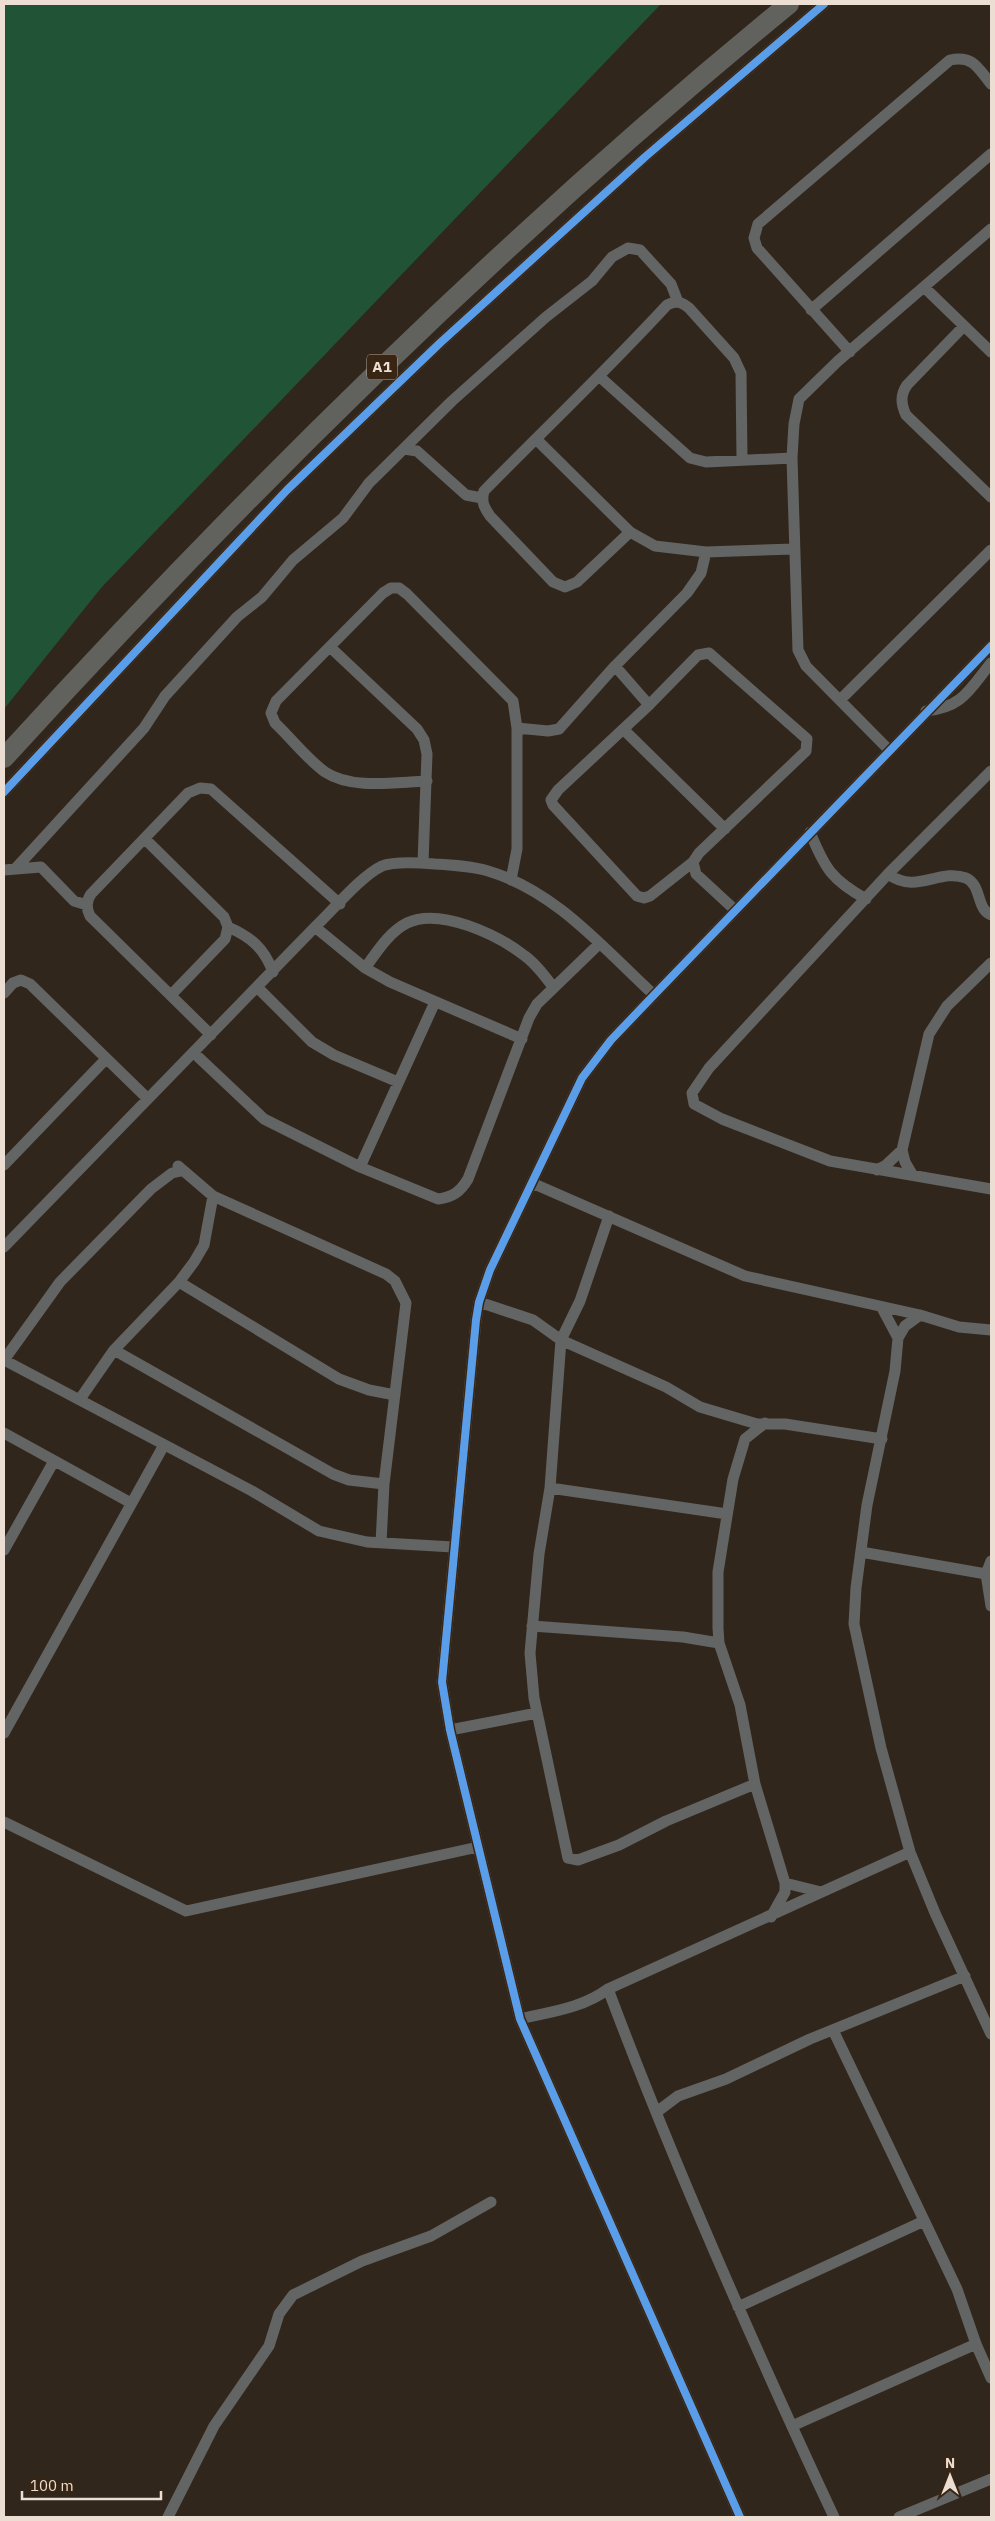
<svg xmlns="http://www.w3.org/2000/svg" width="995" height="2521" viewBox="0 0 995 2521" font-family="'IBM Plex Sans',sans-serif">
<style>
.green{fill:#215437}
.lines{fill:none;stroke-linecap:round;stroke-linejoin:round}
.street{stroke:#626564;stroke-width:11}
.highway{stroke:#61625d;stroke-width:20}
.cycleway-casing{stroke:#392514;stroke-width:11}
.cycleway{stroke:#5a9eea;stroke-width:8}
.labels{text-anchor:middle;stroke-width:4;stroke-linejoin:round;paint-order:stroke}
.shield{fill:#392514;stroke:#b6a69a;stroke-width:1}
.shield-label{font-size:15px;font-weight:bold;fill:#ecded3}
</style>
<rect width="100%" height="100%" fill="#31261c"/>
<!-- green -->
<path class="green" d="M4,4H661L101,588L4,709Z"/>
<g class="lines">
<!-- street -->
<path class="street" d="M925,288L991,352
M811,310L991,154
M964,326L907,385C900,395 901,404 906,415L991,497
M850,352L757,248L754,238L758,224L950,60C973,55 978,68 991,84
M600,377L690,458L706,462L792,458
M536,439L630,532L655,546L706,552L794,549
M404,449L417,451L466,495L482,498
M630,532L577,582L565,587L553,582L490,516C484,507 481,502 484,491C545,429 608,369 667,305C676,300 682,302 689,308L734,358L741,373L742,460
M330,647L417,729L424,740L427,754L423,863
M615,666L649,705
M840,700L991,550
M926,711C963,707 969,690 991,663
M517,728L548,731L559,729L615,666L687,593L701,573L706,552
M623,729L725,829
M889,750L806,666L798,650L792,458L794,424L799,399L838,361L991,229
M991,771L888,874L709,1068L692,1093L694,1104L722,1119L830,1161L991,1189
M427,781C396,782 352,790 325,772C307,759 291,738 275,723L271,713L276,701L383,593L391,588H399L407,594L513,701L517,728V849L511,880
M4,792L287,490L440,343L645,157L824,4
M810,832C825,869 832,880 866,899
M145,839L224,917L228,927L225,939L171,995
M693,862L650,896L644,898L637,896L553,805L551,800L558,790L649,705L698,655L709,653L807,739L806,751L699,853L693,862L696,874L735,910
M16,868L144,728L165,696L237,617L262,597L293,560L343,518L369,483L452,401L546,317L592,281L612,257L628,248L640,250L671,284L678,302
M4,870L41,867L74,901L87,905
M888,874C917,895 939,868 966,878C982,885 976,909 991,915
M228,927C251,937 264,948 273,972
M315,927L365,968L390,982L522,1039
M365,968C377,952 389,932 407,923C440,907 498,935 525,956C536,964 545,976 553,987
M258,988L312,1042L334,1055L398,1082
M4,993L13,983L21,980L30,984L148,1099
M211,1035L90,916C86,908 86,901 91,894L188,793L200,788L211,789L340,904
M194,1053L264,1119L360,1167L438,1199C453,1197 460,1192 468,1179L529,1018L537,1004L599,944
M4,1165L105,1060
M360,1167L435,1002
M877,1170L886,1165L902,1150
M912,1174L905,1162L902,1150L929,1034L947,1006L991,963
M532,1183L745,1276L920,1315L959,1327L991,1330
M609,1216L580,1301L561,1340L550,1488L539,1554L530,1653L534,1698L568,1858L578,1860L619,1845L666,1821L755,1784
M4,1247L315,927C333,910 361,876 382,866C394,861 423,863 435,864C453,865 471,866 488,871C556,891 603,948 654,995
M179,1282L339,1379L369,1390L395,1395
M479,1302L533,1320L561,1340L666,1387L700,1407L757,1424H785L882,1439
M882,1308L898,1338L895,1371L867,1505L856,1588L854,1624L881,1748L910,1852L935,1913L991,2034
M898,1338L905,1326L920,1315
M114,1350L333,1474L349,1480L384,1484
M4,1360L60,1282L151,1189L172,1173L181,1171L178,1166L213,1196L386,1274L395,1281L406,1303L384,1484L381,1543
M4,1360L252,1491L319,1531L367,1542L453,1547
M80,1399L114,1350L179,1282L194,1262L204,1245L213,1196
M765,1423L745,1439L733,1479L718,1572V1628L719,1643L740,1705L755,1784L785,1883V1892L771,1917
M4,1433L131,1503
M550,1488L727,1514
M4,1550L54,1461
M861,1552L986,1574
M991,1561L986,1574L991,1606
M532,1626L683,1637L719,1643
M450,1730L537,1713
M4,1733L164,1445
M4,1822L186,1911L478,1847
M785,1883L821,1892
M608,1989C675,2168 753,2344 834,2517
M520,2019C550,2012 583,2008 608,1989L910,1852
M833,2030L957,2289L976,2344L991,2378
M658,2111L678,2096L726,2079L810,2039L965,1976
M738,2307L924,2221
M792,2426L976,2344
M168,2517L214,2426L269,2346L279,2314L293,2295L362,2261L431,2236L491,2202
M740,2517L520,2019L450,1730L442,1682L476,1320L479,1302L490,1270L582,1078L611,1040L654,995L991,646
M899,2517L991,2479"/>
<!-- highway -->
<path class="highway" d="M4,758C248,490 508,234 789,4"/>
<defs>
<path id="cycleway" d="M4,792L287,490L440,343L645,157L824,4
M740,2517L520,2019L450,1730L442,1682L476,1320L479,1302L490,1270L582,1078L611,1040L654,995L991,646"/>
</defs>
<!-- cycleway casing -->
<use href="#cycleway" class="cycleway-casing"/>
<!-- cycleway -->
<use href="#cycleway" class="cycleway"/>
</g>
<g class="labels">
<!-- shield labels -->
<rect class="shield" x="367" y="354.5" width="30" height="25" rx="4"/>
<g class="shield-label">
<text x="382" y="372">A1</text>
</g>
</g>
<!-- border -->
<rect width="995" height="2521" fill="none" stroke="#ecded3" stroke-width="10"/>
<!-- north arrow -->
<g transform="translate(950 2476)" stroke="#392514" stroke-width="4" paint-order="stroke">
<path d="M0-4L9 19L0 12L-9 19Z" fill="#ecded3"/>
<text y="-8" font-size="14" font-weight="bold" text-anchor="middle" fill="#ecded3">N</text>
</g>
<!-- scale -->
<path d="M22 2491v8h139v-8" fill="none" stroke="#ecded3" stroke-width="2.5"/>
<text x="30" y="2491" font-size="15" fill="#ecded3" stroke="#392514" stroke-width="4" paint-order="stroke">100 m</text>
</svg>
